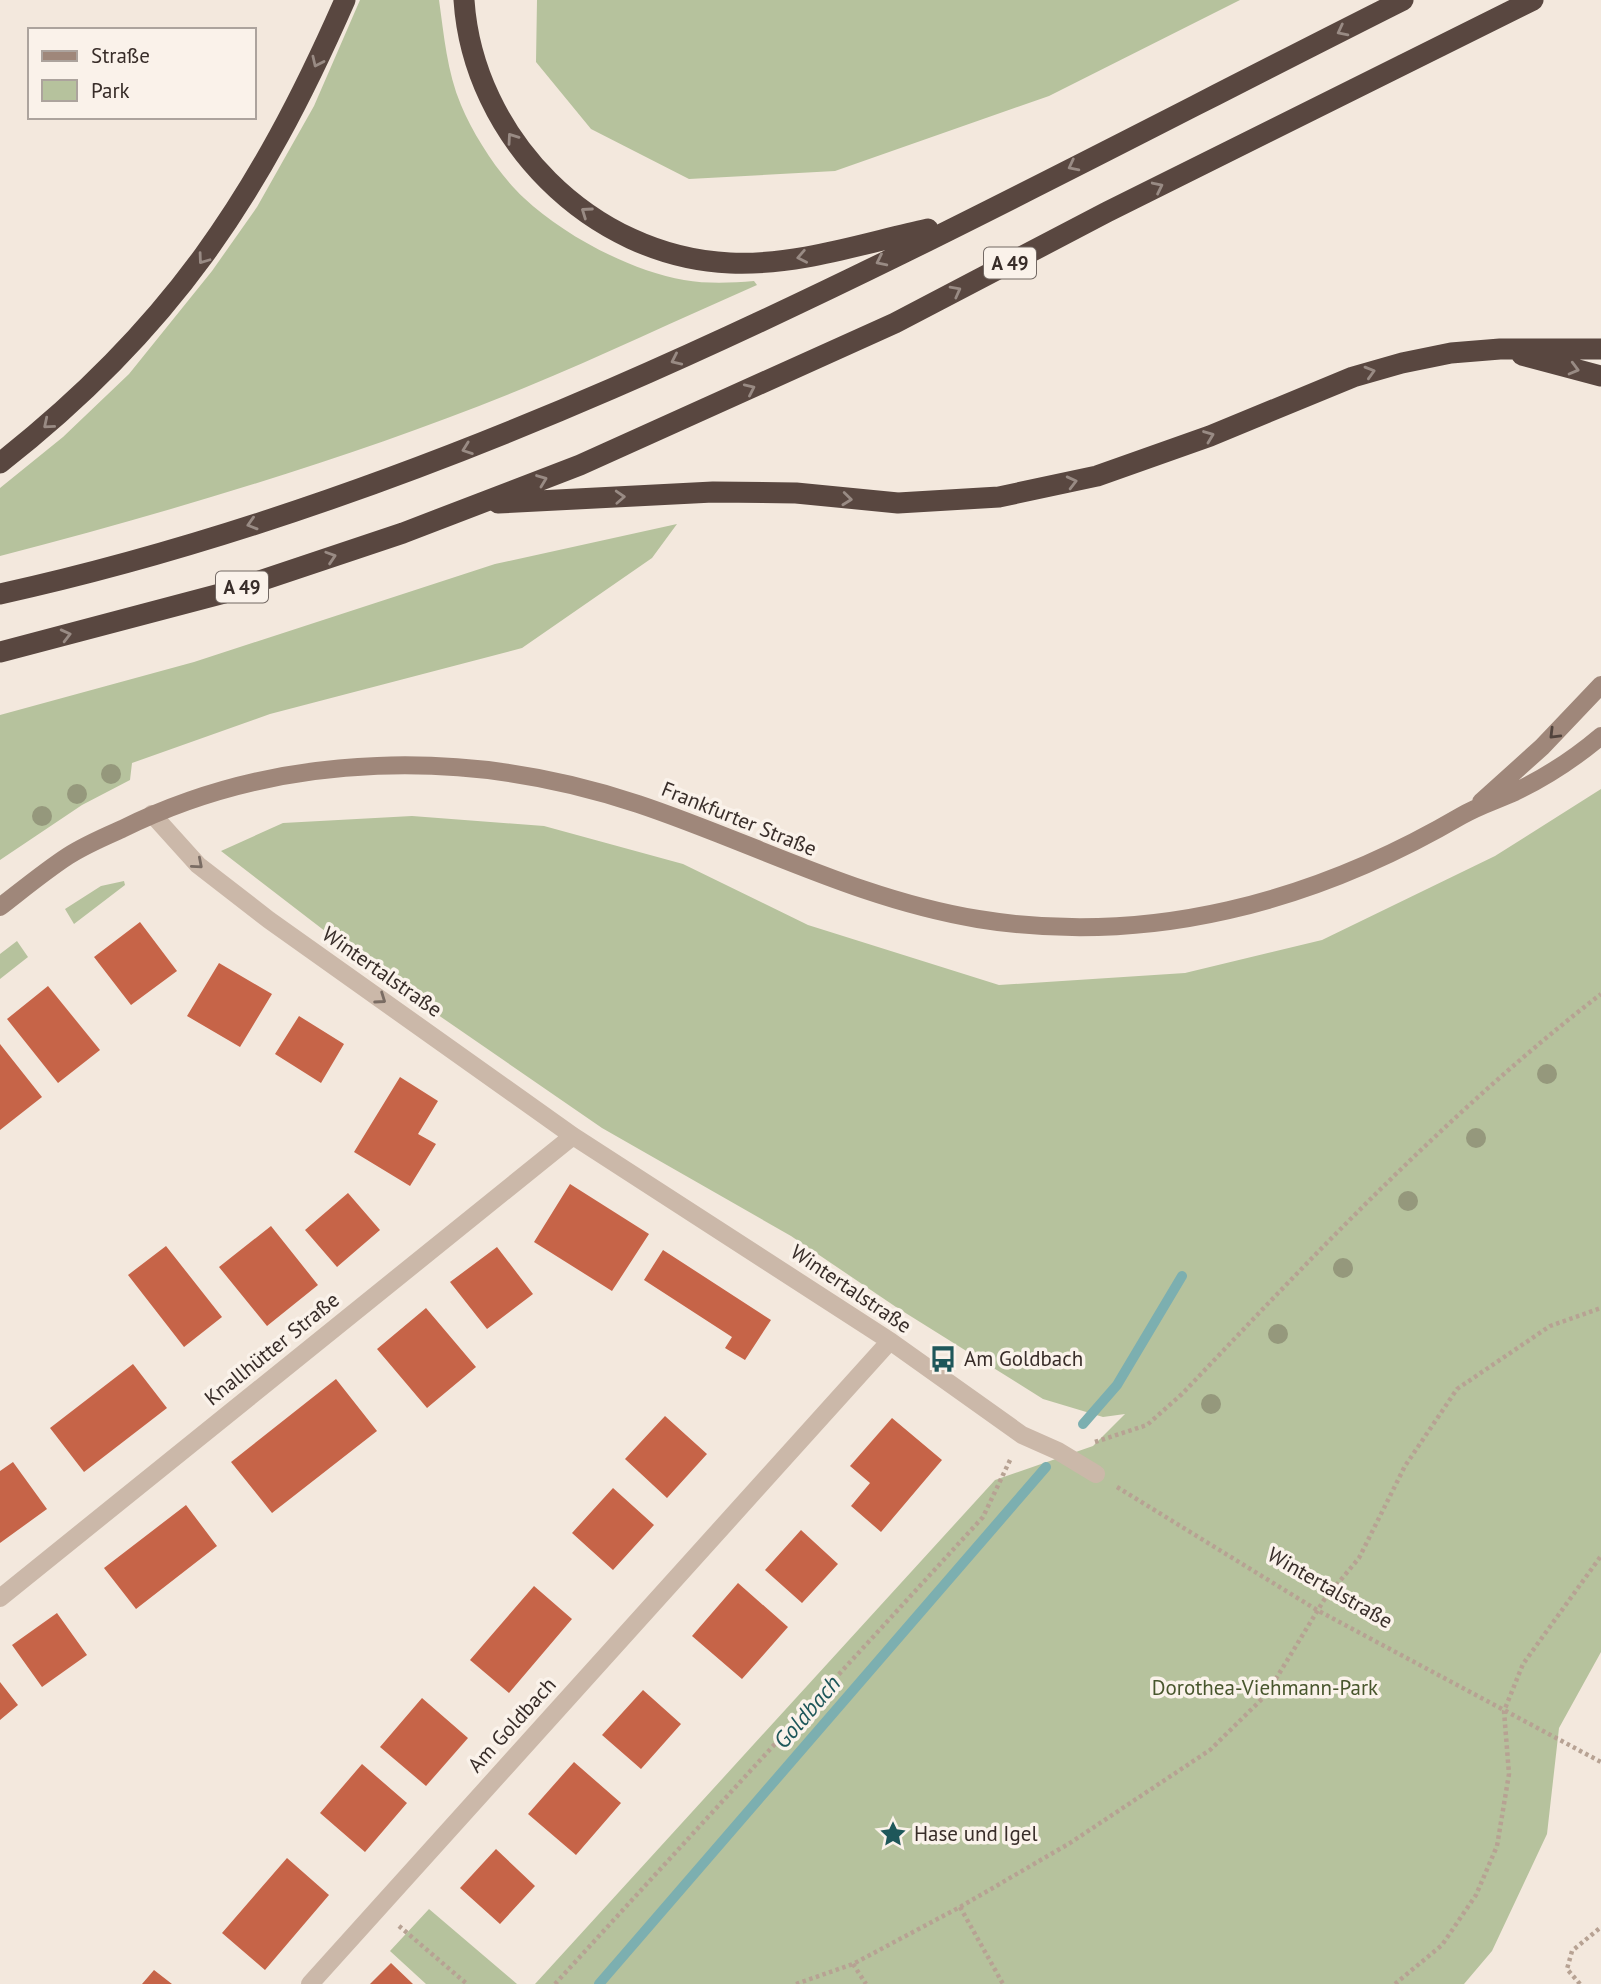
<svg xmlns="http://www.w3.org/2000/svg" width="1601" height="1984" viewBox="0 0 1601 1984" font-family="'PT Sans',sans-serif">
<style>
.green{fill:#b6c29d}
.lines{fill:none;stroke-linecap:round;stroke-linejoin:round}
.stream{stroke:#7cafb0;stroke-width:10}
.building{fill:#c66448}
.path{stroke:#b7a293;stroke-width:4.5;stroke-dasharray:3.5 3.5;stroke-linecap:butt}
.street{stroke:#cbb8a9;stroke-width:18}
.secondary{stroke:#9f877a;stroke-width:18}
.highway{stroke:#594740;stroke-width:21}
.tree{fill:#95987c}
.oneway{stroke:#998b84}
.oneway2{stroke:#52443d}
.oneway3{stroke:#7a6c63}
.labels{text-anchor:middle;stroke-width:7;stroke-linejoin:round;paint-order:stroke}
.shield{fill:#faf2ea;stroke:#726863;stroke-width:2}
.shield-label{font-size:19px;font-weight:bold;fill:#382d29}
.street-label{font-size:21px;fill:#382d29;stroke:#faf2ea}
.poi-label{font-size:21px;fill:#382d29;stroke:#faf2ea;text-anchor:start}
.park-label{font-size:21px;fill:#48562d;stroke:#faf2ea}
.water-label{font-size:23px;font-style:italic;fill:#1e575a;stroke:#faf2ea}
</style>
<rect width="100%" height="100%" fill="#f3e8dd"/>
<!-- green -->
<path class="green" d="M360,0H439C444,35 447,72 461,105C474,136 499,175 524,198C563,235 631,271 684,280C707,284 731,283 754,281L757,285C679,319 602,356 524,388C354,457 177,510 0,556V488L63,437L129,374L212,271L257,207L314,106Z
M537,0H1240L1049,96L835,171L689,179L591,129L536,62Z
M677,524L652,558L522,648L270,714L132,763L130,780L82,805L0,860V715L194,662L495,564Z
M1601,789V1652L1559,1728L1547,1834L1492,1951L1464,1984H535L995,1480L1093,1446L1125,1414L1103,1417L1043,1399L896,1307L791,1236L602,1128L399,988L221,851L283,823L412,816L544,826L683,864L808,925L999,985L1185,973L1322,940L1495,856Z
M124,881L125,885L74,924L65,909L101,886Z
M17,941L28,957L0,979V954Z
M429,1909L517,1984H426L390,1951Z"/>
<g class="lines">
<!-- stream -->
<path class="stream" d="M1083,1424L1117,1385L1182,1276
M599,1984L1046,1467"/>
</g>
<!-- building -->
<path class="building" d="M140,922L177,971L131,1005L94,957Z
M219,963L272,994L240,1047L187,1016Z
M48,986L100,1050L58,1083L7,1019Z
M299,1016L344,1044L321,1083L275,1054Z
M0,1044L42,1097L0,1130Z
M400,1077L438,1101L418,1134L436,1144L410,1186L354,1152Z
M570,1184L649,1234L612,1291L534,1242Z
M348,1193L380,1230L337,1267L305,1230Z
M271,1226L318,1285L267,1326L219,1267Z
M166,1246L222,1317L184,1347L128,1275Z
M497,1247L533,1294L487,1329L450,1282Z
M663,1250L771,1320L745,1360L725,1348L732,1337L644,1280Z
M426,1308L476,1367L427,1408L377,1349Z
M133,1364L167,1408L84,1472L50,1428Z
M336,1379L377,1431L272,1513L231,1462Z
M665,1416L707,1454L667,1498L625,1459Z
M892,1418L942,1460L881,1532L851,1506L870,1483L850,1466Z
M13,1462L47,1509L0,1543V1471Z
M613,1488L654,1525L613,1570L572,1533Z
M186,1505L217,1546L136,1609L104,1568Z
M801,1530L838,1564L802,1603L765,1570Z
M738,1583L788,1627L742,1679L692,1636Z
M534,1586L572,1619L509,1693L470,1660Z
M57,1613L87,1655L42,1687L12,1645Z
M0,1682L18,1705L0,1720Z
M643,1690L681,1724L641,1769L602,1735Z
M422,1698L468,1738L426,1786L380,1747Z
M574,1762L621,1803L576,1855L528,1814Z
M362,1764L407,1803L365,1852L320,1813Z
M496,1849L535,1886L500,1924L460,1888Z
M287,1858L329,1895L265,1970L222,1933Z
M391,1963L413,1984H370Z
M154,1970L172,1984H142Z"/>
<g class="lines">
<!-- path -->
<path class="path" d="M1095,1442L1147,1425L1182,1394C1315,1254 1448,1112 1601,994
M1117,1487L1317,1610L1601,1762
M960,1907L1003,1984
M399,1926L467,1984
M853,1964L866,1984
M555,1984L983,1517L1011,1458
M796,1984L853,1964L960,1907L1070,1843L1210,1750L1266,1695L1324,1600L1359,1558L1405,1466L1457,1389L1550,1326L1601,1308
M1395,1984L1442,1945L1476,1895L1497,1846L1509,1774L1504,1711L1523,1664L1601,1556
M1580,1984L1567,1969L1572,1951L1601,1927"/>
<!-- street -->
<path class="street" d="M152,814L198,865L269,920L573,1136L890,1341L1022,1435L1058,1451L1096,1474
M0,1598L573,1136
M310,1984L890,1341"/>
<!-- secondary -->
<path class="secondary" d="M1481,802L1542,747L1601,685
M0,907C22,890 45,871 68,856C85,845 104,837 122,829C282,750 471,748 638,804C752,842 857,899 978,919C1148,947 1314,902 1461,816C1478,806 1497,800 1515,792C1546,777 1575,758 1601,736"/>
<!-- highway -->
<path class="highway" d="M464,0C473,137 591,257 730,263C797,266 864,243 928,229
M1522,355L1601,376
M0,463C170,330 259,196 345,0
M498,503L713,492L796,493L898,503L999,497L1097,476L1210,436L1353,377L1402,363L1451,353L1500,349H1601
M0,594C499,484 950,227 1403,0
M0,652L224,593L403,533L580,465L895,323L1107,212L1533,0"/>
</g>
<!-- trees -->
<g class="tree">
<circle cx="111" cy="774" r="10"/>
<circle cx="77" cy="794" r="10"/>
<circle cx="42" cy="816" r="10"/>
<circle cx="1547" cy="1074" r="10"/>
<circle cx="1476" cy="1138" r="10"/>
<circle cx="1408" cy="1201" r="10"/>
<circle cx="1343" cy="1268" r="10"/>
<circle cx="1278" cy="1334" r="10"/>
<circle cx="1211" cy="1404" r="10"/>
</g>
<!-- one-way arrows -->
<defs><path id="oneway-chevron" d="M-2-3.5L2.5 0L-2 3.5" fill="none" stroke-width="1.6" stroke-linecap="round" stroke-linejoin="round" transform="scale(1.75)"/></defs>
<g class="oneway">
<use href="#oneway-chevron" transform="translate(1342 31) rotate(153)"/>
<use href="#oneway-chevron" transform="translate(317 62) rotate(115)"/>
<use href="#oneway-chevron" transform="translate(512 138) rotate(-125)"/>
<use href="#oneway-chevron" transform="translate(1073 166) rotate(153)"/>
<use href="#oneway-chevron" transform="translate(1158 187) rotate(-26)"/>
<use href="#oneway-chevron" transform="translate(586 212) rotate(-145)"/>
<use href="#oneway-chevron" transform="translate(802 257) rotate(169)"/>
<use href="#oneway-chevron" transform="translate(203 259) rotate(126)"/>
<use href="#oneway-chevron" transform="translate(881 261) rotate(154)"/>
<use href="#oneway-chevron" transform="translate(956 291) rotate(-28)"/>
<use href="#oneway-chevron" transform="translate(676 360) rotate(155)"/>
<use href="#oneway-chevron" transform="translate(1574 369) rotate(15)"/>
<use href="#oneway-chevron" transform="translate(1370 372) rotate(-16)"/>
<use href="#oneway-chevron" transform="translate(750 389) rotate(-25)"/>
<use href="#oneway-chevron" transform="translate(48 424) rotate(140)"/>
<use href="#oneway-chevron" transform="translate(1209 436) rotate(-21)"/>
<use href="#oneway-chevron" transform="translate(467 449) rotate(160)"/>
<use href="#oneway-chevron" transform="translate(542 480) rotate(-21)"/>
<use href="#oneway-chevron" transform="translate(1072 482) rotate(-14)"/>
<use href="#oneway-chevron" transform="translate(620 497) rotate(-3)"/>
<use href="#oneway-chevron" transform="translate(847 499) rotate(6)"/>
<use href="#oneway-chevron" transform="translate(252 524) rotate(163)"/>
<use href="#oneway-chevron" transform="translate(331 557) rotate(-18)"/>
<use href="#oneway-chevron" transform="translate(66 635) rotate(-14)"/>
</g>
<use class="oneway2" href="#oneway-chevron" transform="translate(1554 734) rotate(135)"/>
<g class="oneway3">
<use href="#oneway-chevron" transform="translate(198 864) rotate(41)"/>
<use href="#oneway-chevron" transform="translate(381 999) rotate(35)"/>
</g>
<!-- icons -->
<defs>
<symbol id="bus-bare" viewBox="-9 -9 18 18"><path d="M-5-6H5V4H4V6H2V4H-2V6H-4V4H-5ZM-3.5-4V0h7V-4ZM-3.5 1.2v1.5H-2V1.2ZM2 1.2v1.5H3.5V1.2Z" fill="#1e575a" stroke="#faf2ea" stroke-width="2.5" paint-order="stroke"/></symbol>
<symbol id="sight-bare" viewBox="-9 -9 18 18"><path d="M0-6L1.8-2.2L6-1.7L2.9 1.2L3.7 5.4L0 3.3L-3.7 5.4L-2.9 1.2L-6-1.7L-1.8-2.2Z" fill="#1e575a" stroke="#faf2ea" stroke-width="2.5" paint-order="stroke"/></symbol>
</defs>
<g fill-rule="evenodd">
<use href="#bus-bare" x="924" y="1340" width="38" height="38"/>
<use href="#sight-bare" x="874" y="1815" width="38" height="38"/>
</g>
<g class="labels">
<!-- shield labels -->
<g class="shield">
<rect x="984" y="247.5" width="52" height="31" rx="5"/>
<rect x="216" y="571.5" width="52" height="31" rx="5"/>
</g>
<g class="shield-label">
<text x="1010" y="270">A 49</text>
<text x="242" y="594">A 49</text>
</g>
<!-- street labels -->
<g class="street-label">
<text transform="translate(739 819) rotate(22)" y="7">Frankfurter Straße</text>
<text transform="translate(382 972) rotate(35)" y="7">Wintertalstraße</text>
<text transform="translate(851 1289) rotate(34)" y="7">Wintertalstraße</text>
<text transform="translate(272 1349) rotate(-39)" y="7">Knallhütter Straße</text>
<text transform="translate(1330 1588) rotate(30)" y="7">Wintertalstraße</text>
<text transform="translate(512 1725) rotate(-48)" y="7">Am Goldbach</text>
</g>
<!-- poi labels -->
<g class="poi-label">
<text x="964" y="1366">Am Goldbach</text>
<text x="914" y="1841">Hase und Igel</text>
</g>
<!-- park labels -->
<g class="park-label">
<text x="1265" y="1695">Dorothea-Viehmann-Park</text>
</g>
<!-- water labels -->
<g class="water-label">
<text transform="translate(807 1712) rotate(-49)" y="8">Goldbach</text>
</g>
</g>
<!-- legend -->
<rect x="28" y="28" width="228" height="91" fill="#faf2ea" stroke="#aca39d" stroke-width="2"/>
<rect x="42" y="51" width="35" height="10" fill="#9f877a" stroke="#aca39d" stroke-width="2"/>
<text x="91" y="63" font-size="21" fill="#382d29">Straße</text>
<rect x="42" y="80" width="35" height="21" fill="#b6c29d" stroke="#aca39d" stroke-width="2"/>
<text x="91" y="98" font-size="21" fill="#382d29">Park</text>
</svg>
